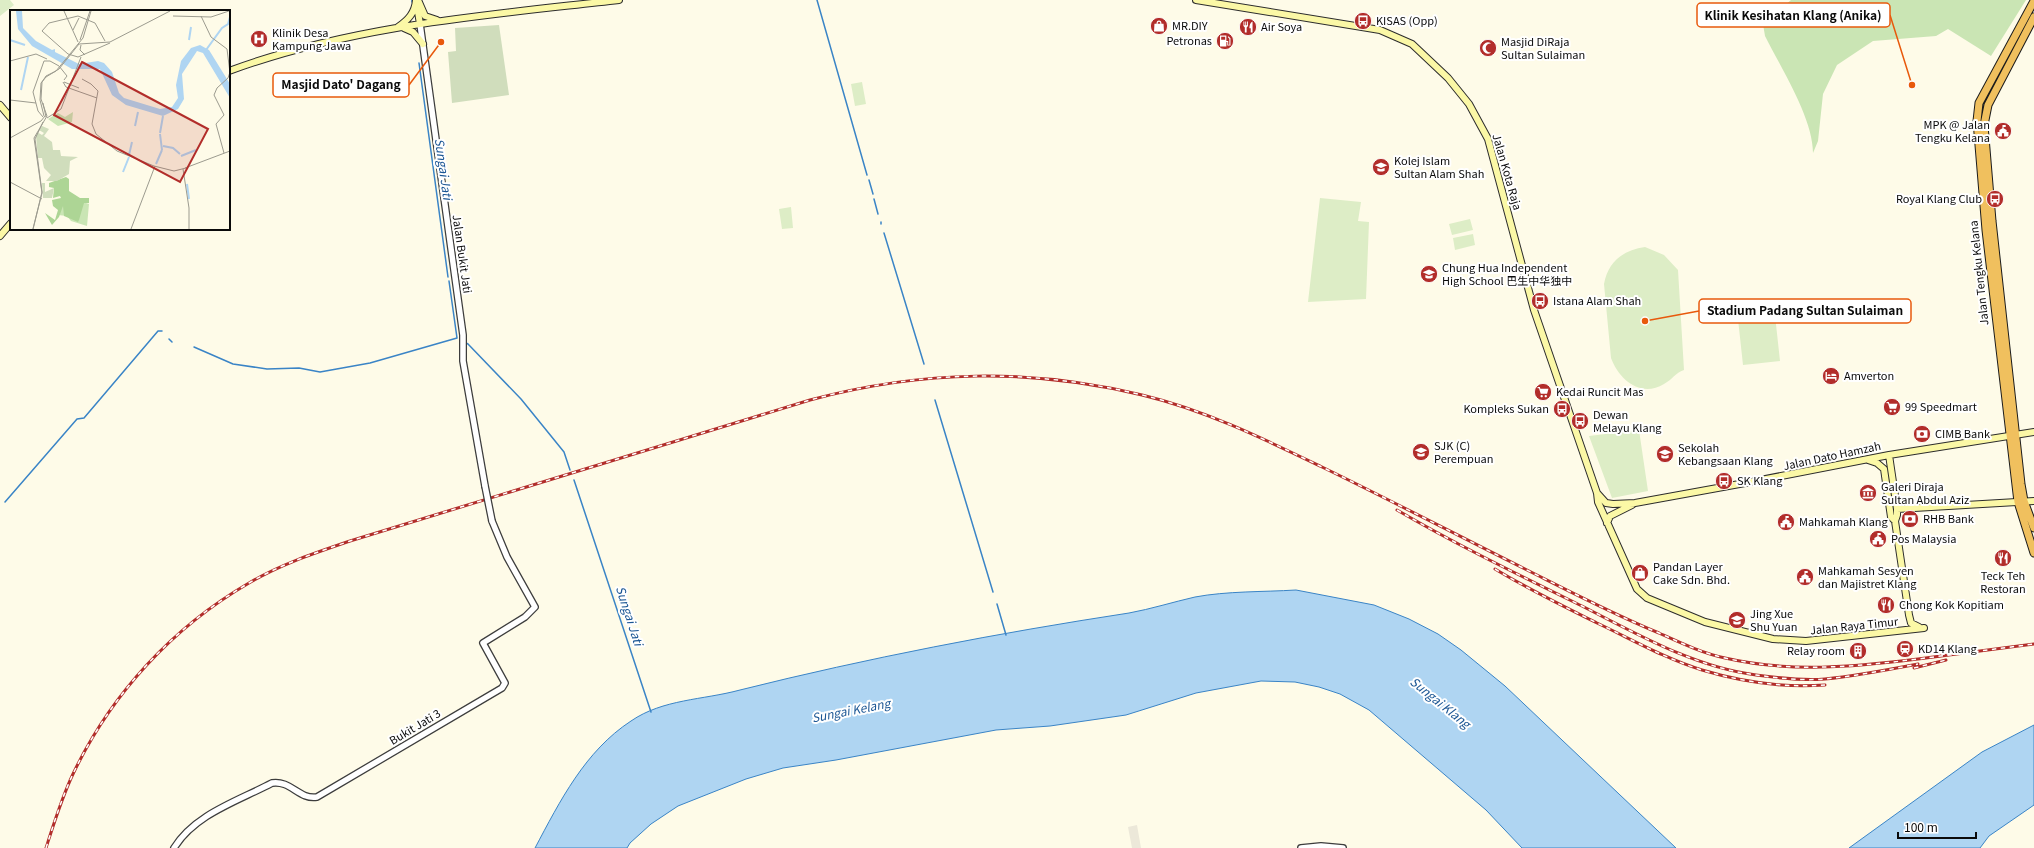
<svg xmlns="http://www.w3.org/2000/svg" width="2034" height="848" viewBox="0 0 2034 848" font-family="Georgia,'Noto Sans SC',serif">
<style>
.green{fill:#cae5b4}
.cemetery{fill:#d0ddbc}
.pitch{fill:#ddedc6}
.plaza{fill:#ece8d9}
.water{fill:#afd5f2;stroke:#3a84c6}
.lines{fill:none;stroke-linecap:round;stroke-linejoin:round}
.stream{stroke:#3a84c6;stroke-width:1.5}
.tertiary-casing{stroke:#3d3d3d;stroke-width:8}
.secondary-casing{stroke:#2c2c2c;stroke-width:8}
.trunk-casing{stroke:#1b1b1b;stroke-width:9}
.tertiary{stroke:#fff;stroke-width:5.5}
.secondary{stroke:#fbf8a6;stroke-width:6}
.trunk{stroke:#f0c05e;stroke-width:7}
.rail-casing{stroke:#b22d2a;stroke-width:3}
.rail{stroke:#fff;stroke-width:1.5;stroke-dasharray:4.5;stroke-linecap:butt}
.tertiary-bridge-casing{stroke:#3d3d3d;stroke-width:8;stroke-linecap:butt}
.tertiary-bridge{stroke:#fff;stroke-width:5.5}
.labels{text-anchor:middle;stroke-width:4;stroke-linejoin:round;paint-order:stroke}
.poi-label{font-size:11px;fill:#0a0a0a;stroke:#fff;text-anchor:start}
.street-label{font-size:11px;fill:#0a0a0a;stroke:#fff}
.water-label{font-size:12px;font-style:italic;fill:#1b5694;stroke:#fff}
.inset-river{fill:none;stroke:#afd5f2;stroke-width:2}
.inset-road{fill:none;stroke:#9c9b8f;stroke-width:1}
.view{fill:#b22d2a;fill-opacity:0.15;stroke:#b22d2a;stroke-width:2}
.inset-edge{fill:none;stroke:#0a0a0a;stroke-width:2}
.leader{fill:none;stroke:#e8590c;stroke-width:1.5}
.callout-dot{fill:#e8590c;stroke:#fff;stroke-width:1.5}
.callout{fill:#fff;stroke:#e8590c;stroke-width:1.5}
.callout-label{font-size:12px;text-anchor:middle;font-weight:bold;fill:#0a0a0a}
</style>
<rect width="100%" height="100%" fill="#fefbe8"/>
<!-- green -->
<path class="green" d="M1791,0H2026L1991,56L1948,29L1936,36L1873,41L1837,65L1823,94L1818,141L1813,153C1813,118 1781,68 1765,36L1763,24Z"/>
<!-- cemetery -->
<path class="cemetery" d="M499,25L509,95L452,103L448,52L456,51L455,28Z"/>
<!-- pitch -->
<path class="pitch" d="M0,0H10L14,5L0,16Z
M862,82L866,104L855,106L851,84Z
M1320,198L1361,202L1358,221L1369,222L1366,299L1308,302Z
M791,207L793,228L782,229L779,209Z
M1470,219L1473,230L1452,235L1449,224Z
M1473,234L1475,245L1455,250L1453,238Z
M1645,247L1664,255L1678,270L1684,370C1675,373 1673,379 1664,384C1641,398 1619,380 1611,358L1604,284C1608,262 1623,250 1645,247Z
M1774,306L1780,361L1743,365L1737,310Z
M1639,430L1648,491L1612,498L1589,436Z"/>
<!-- plaza -->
<path class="plaza" d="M1137,825L1141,848H1132L1128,827Z"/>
<!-- water -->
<path class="water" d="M1296,590L1374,605L1409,619L1438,634L1461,650L1505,686L1676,848H1522L1486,810L1369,710L1340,694L1319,687L1295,682L1261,681L1196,693L1126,715L1050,726L996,730L836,760L783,768L746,779L678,806L651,824L630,843L627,848H535C560,801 585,751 631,721C663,699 703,700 740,690C868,658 998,633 1129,613C1151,609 1173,602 1195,597C1227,591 1263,592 1296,590Z
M2034,725V805L1989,836L1980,848H1849L1982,752Z"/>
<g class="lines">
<!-- stream -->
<path class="stream" d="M412,0V2
M817,0L867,175
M419,63L448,277
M869,180L873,194
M874,199L878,214
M881,222V224
M884,233L924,364
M449,281L457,338
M169,339L172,342
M464,342L468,344L521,399L564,452L570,470
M194,347L233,364L267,369L299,368L320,372L370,363L457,338
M935,400L993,592
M574,480L651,712
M5,502L77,419L84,418L158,331H162
M997,604L1006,635"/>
<defs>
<path id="tertiary" d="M420,24L463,335V361L485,486
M174,848C195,814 238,801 272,783C291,780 299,800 317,797L502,688L505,683L483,643L525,617L535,607L507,557L492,521
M1301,848L1321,846L1343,848"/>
<path id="secondary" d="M418,0L425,16L437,20
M1196,0L1380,30L1412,44L1448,78L1469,104L1488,139L1534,310L1597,493L1598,502L1637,589L1647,598L1705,622L1773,639L1806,641L1924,628
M417,6L420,24
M398,27C408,20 415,13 416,0
M404,28L413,32L423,44
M229,71C353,25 488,15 619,0
M0,105L11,118
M0,236L11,223
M1889,455L1897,509V515L1895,521L1909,615L1911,623L1919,627
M1868,460L1877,463L1884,469L1891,517L1895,521
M1597,493L1606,503L1613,504L1635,503L1745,483L1889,455L2034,432
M1897,509L2034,501
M1607,523L1610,516L1632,505"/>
<path id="trunk" d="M2034,1L1979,103L1977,121L1986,230L2018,502L2034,553
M2034,17L1988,105L1984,125L1992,221L2021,484L2024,501L2034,528"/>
</defs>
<!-- tertiary casing -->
<use href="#tertiary" class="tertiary-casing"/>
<!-- secondary casing -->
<use href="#secondary" class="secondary-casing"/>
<!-- trunk casing -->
<use href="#trunk" class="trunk-casing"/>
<!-- tertiary -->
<use href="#tertiary" class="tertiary"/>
<!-- secondary -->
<use href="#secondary" class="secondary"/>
<!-- trunk -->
<use href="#trunk" class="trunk"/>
<defs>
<path id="rail" d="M1397,510C1457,545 1519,575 1582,606C1637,634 1694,667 1756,675C1778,678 1802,681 1825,679C1856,676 1887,670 1918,664
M1495,569C1528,589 1563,606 1597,623C1631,639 1666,659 1702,670C1742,682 1784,688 1825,685
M1914,668L1946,660
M46,848C54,823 62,797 73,774C111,694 173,627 249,583C281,564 315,553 350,541L810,400C922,370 1030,368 1142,395C1205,410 1264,439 1322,467C1390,500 1457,535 1525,569C1569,591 1613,614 1659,633C1681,643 1702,653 1725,658C1790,673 1853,667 1918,659C1957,654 1995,649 2034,644"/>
</defs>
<!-- rail casing -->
<use href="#rail" class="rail-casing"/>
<!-- rail -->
<use href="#rail" class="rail"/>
<defs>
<path id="tertiary-bridge" d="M485,486L492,521"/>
</defs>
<!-- tertiary-bridge casing -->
<use href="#tertiary-bridge" class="tertiary-bridge-casing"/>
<!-- tertiary-bridge -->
<use href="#tertiary-bridge" class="tertiary-bridge"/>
</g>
<!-- icons -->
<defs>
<symbol id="bus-disc" viewBox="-11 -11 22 22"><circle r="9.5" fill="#b22d2a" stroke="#fff"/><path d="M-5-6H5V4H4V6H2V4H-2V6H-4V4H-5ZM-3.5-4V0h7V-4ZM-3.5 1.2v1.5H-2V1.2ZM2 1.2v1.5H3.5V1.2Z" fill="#fff"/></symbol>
<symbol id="shop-disc" viewBox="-11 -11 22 22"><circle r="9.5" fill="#b22d2a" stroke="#fff"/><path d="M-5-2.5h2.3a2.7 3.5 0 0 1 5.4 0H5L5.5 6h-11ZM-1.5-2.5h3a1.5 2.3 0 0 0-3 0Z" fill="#fff"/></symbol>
<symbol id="restaurant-disc" viewBox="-11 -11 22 22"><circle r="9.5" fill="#b22d2a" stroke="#fff"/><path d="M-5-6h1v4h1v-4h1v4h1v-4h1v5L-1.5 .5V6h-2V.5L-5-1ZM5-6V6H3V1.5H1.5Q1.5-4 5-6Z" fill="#fff"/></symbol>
<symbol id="hospital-disc" viewBox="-11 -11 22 22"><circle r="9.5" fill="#b22d2a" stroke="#fff"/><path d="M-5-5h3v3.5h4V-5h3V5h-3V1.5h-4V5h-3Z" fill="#fff"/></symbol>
<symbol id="fuel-disc" viewBox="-11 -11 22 22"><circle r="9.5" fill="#b22d2a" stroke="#fff"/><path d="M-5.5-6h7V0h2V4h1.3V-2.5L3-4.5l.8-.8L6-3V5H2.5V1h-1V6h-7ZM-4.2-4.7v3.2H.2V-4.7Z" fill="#fff"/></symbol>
<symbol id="mosque-disc" viewBox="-11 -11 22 22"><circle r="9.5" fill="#b22d2a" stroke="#fff"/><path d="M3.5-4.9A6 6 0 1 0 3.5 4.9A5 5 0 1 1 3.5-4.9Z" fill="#fff"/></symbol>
<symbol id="civic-disc" viewBox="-11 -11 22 22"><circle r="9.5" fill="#b22d2a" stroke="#fff"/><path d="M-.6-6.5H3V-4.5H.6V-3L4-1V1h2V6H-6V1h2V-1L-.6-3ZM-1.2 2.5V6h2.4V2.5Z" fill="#fff"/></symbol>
<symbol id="school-disc" viewBox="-11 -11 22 22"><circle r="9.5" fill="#b22d2a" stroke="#fff"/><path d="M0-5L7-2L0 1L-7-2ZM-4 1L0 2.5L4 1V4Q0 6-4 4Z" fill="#fff"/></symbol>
<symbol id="hotel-disc" viewBox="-11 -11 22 22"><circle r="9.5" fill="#b22d2a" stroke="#fff"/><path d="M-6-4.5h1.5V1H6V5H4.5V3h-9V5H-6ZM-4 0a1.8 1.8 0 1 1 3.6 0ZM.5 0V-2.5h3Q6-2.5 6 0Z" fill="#fff"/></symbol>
<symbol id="supermarket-disc" viewBox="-11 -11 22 22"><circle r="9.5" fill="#b22d2a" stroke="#fff"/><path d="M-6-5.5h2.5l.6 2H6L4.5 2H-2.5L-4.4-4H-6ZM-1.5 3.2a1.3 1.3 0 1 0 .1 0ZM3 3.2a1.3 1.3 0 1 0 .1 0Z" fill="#fff"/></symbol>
<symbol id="bank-disc" viewBox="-11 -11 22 22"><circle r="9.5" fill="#b22d2a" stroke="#fff"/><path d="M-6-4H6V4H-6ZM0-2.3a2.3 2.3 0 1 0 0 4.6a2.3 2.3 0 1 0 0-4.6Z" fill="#fff"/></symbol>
<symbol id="museum-disc" viewBox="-11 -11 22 22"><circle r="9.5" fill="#b22d2a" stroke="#fff"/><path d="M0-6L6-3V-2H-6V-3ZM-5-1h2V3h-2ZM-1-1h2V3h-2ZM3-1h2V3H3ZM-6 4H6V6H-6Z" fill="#fff"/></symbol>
<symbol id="university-disc" viewBox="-11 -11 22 22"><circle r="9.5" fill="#b22d2a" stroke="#fff"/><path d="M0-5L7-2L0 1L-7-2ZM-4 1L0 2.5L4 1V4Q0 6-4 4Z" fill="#fff"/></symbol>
<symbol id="station-disc" viewBox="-11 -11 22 22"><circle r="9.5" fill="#b22d2a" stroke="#fff"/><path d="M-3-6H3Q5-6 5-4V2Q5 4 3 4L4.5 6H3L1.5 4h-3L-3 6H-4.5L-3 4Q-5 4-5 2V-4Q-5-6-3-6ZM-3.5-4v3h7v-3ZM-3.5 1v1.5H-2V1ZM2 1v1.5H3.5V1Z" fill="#fff"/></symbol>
<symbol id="building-disc" viewBox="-11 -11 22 22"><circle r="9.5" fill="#b22d2a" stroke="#fff"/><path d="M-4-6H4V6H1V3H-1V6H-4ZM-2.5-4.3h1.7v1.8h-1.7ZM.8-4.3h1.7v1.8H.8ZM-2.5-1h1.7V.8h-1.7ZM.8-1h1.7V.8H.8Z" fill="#fff"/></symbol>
</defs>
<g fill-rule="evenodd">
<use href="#bus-disc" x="1353" y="11" width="20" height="20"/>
<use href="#shop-disc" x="1149" y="16" width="20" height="20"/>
<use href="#restaurant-disc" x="1238" y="17" width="20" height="20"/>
<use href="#hospital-disc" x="249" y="29" width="20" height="20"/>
<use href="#fuel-disc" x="1215" y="31" width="20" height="20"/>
<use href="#mosque-disc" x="1478" y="38" width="20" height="20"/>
<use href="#civic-disc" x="1993" y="121" width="20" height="20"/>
<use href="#school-disc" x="1371" y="157" width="20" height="20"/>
<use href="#bus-disc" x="1985" y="189" width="20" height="20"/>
<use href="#school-disc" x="1419" y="264" width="20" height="20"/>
<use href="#bus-disc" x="1530" y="291" width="20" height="20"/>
<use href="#hotel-disc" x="1821" y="366" width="20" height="20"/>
<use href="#supermarket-disc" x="1533" y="382" width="20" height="20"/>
<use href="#supermarket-disc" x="1882" y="397" width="20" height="20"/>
<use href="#bus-disc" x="1552" y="399" width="20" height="20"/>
<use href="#bus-disc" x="1570" y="411" width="20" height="20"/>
<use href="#bank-disc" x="1912" y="424" width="20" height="20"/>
<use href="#school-disc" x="1411" y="442" width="20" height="20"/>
<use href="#school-disc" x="1655" y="444" width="20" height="20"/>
<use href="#bus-disc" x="1714" y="471" width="20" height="20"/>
<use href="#museum-disc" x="1858" y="483" width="20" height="20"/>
<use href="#bank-disc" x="1900" y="509" width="20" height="20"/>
<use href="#civic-disc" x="1776" y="512" width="20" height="20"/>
<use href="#civic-disc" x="1868" y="529" width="20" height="20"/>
<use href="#restaurant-disc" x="1993" y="548" width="20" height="20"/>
<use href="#shop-disc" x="1630" y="563" width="20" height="20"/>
<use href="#civic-disc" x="1795" y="567" width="20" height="20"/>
<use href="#restaurant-disc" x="1876" y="595" width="20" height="20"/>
<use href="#university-disc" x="1727" y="610" width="20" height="20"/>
<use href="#station-disc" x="1895" y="639" width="20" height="20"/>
<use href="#building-disc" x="1848" y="641" width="20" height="20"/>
</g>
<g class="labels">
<!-- poi labels -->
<g class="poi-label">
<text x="1376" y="25">KISAS (Opp)</text>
<text x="1172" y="30">MR.DIY</text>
<text x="1261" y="31">Air Soya</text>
<text x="272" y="37">Klinik Desa<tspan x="272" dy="13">Kampung Jawa</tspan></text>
<text x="1212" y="45" text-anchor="end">Petronas</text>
<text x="1501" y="46">Masjid DiRaja<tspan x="1501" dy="13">Sultan Sulaiman</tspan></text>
<text x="1990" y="129" text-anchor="end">MPK @ Jalan<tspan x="1990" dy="13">Tengku Kelana</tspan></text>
<text x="1394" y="165">Kolej Islam<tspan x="1394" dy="13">Sultan Alam Shah</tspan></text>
<text x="1982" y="203" text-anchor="end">Royal Klang Club</text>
<text x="1442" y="272">Chung Hua Independent<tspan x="1442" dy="13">High School 巴生中华独中</tspan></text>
<text x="1553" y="305">Istana Alam Shah</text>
<text x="1844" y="380">Amverton</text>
<text x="1556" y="396">Kedai Runcit Mas</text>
<text x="1905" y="411">99 Speedmart</text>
<text x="1549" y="413" text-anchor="end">Kompleks Sukan</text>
<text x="1593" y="419">Dewan<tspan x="1593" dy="13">Melayu Klang</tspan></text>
<text x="1935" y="438">CIMB Bank</text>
<text x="1434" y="450">SJK (C)<tspan x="1434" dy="13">Perempuan</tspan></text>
<text x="1678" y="452">Sekolah<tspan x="1678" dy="13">Kebangsaan Klang</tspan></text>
<text x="1737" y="485">SK Klang</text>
<text x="1881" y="491">Galeri Diraja<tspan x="1881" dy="13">Sultan Abdul Aziz</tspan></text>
<text x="1923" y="523">RHB Bank</text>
<text x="1799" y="526">Mahkamah Klang</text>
<text x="1891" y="543">Pos Malaysia</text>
<text x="1653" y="571">Pandan Layer<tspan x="1653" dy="13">Cake Sdn. Bhd.</tspan></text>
<text x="1818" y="575">Mahkamah Sesyen<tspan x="1818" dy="13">dan Majistret Klang</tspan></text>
<text x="2003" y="580" text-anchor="middle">Teck Teh<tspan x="2003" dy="13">Restoran</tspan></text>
<text x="1899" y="609">Chong Kok Kopitiam</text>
<text x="1750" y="618">Jing Xue<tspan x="1750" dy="13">Shu Yuan</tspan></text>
<text x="1918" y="653">KD14 Klang</text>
<text x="1845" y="655" text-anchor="end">Relay room</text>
</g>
<!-- street labels -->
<g class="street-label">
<text transform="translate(1507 172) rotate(74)" y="4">Jalan Kota Raja</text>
<text transform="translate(462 254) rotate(82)" y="4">Jalan Bukit Jati</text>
<text transform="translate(1979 273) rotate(-96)" y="4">Jalan Tengku Kelana</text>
<text transform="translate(1832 456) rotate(-12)" y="4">Jalan Dato Hamzah</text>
<text transform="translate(1854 626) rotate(-6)" y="4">Jalan Raya Timur</text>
<text transform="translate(415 727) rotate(-31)" y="4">Bukit Jati 3</text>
</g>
<!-- water labels -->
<g class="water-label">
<text transform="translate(443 169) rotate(82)" y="4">Sungai Jati</text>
<text transform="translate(629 616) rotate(72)" y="4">Sungai Jati</text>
<text transform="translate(1440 703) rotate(39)" y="4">Sungai Klang</text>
<text transform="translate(851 711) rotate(-11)" y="4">Sungai Kelang</text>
</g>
</g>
<!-- overview -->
<g transform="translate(10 10)">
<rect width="220" height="220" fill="#fefbe8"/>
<path d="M63,102L62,112L48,116L38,109L48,103L55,107ZM60,189L64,195H72L73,192L79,194L77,216L61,211L57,206L48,205L51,191Z" fill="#cae5b4"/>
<path d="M56,167L59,169V181L70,188H79V193H74L69,210H64H69L68,212L54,206L53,196L49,207L42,215L35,203L45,210L48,200L43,196L42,190L51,188L50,186L43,188L44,178L39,177V173Z" fill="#add595"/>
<path d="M32,116L39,119L34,126L42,132L43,140H50L51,146L68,147L60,151L59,164L47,171H36L41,165L34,158L32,148H28L26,126L27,122L32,125L34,123L29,120ZM32,173H35V182L44,178L42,188H33Z" fill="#d0ddbc"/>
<path d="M6,1H12L13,18L26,31L42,40L45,39V42L69,54L88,51L94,53L102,62L109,83L114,88L150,99L162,97L168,88L166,75L171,51L181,38L190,35L199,40L220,74V88L193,43L187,41L172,64L174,89L168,99L153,106L116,95L102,85L90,59H62L22,36L8,19Z" fill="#afd5f2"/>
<path class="inset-river" d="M0,30L15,35M179,30L181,17M196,40L212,18L218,14L220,7M11,80L18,47M125,116L128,102M150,123L153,106M150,124L152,140M153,136L163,138L170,144M119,145L122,132M171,146L186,140M146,154L152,140M113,162L119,147M177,174L179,189"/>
<path class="inset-road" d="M54,1L68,32M163,6L201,7L219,1M191,6L201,27L217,39L220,63M63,20L69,8M70,30L80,1M95,31L85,13L68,6L39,13L32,21L58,44L68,47L100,33M71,35L70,40L75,45M0,51L26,44L37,49M72,69L81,74L88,81L82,114L86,124L107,141L144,156L164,161L176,158M53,72L56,77L87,88M54,72L69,78M0,90L26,93M33,93L36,107M34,106L30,90L31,73L36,67L49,59L69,34L100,32L160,1M33,107L28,101L23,82L34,51H40L49,56L57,66L54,70M37,108L51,99L71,47M0,128L31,111L35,106M214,143L206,114L214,105L204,85L207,78L218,68L220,62M175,158L220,141M173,159L179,198V219M0,172L32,189M23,219L32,182L25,129L33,112M23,219L32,183L24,128L37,106L31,89L32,72L36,66L46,61L73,28L81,1M121,219L145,156"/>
<path class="view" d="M72,52L198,119L170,172L44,105Z"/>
<rect width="220" height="220" class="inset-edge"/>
</g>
<!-- callouts -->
<path class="leader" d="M1912 85L1890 15M441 42L409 85M1645 321L1699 311"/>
<g class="callout-dot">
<circle cx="1912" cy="85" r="4"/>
<circle cx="441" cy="42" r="4"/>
<circle cx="1645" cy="321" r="4"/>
</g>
<g class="callout">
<rect x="1697" y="3" width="193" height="24" rx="4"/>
<rect x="273" y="73" width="136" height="24" rx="4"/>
<rect x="1699" y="299" width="212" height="24" rx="4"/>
</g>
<g class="callout-label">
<text x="1793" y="20">Klinik Kesihatan Klang (Anika)</text>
<text x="341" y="89">Masjid Dato' Dagang</text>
<text x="1805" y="315">Stadium Padang Sultan Sulaiman</text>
</g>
<!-- scale -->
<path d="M1898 832v6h78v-6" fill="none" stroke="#0a0a0a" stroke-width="2"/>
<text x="1904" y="832" font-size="12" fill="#0a0a0a" stroke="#ffffff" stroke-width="3" paint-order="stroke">100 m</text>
</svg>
